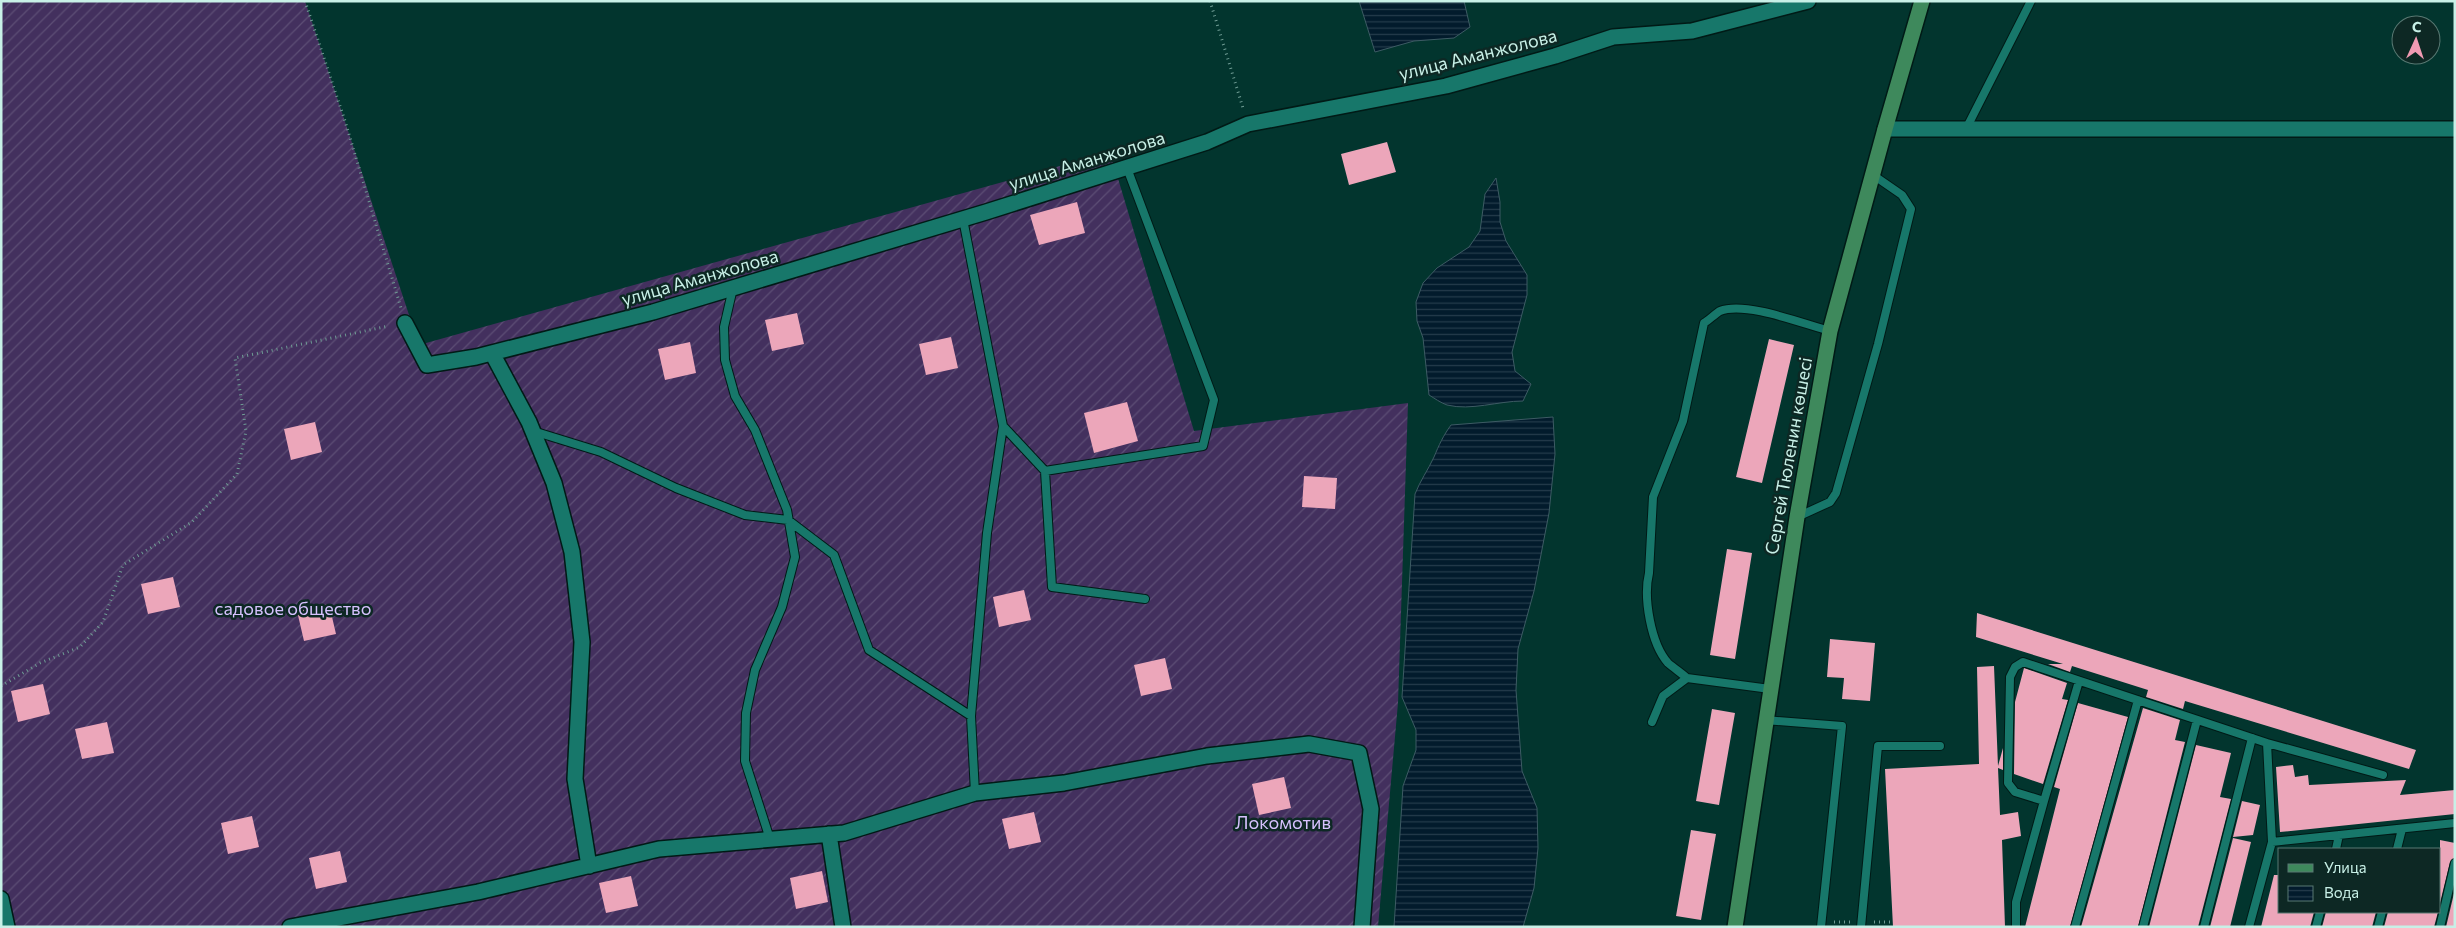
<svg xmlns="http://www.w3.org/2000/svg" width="2456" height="928" viewBox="0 0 2456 928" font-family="Commissioner,sans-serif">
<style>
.garden{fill:url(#garden-furrows)}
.water{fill:url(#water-rules);stroke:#3d5b64}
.building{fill:#eca6ba}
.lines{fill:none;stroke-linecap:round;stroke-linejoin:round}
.lane-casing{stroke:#011a16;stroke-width:10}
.street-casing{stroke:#011a16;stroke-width:18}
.secondary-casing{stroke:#011a16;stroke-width:18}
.path{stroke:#6f9c94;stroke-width:3;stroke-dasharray:1 4;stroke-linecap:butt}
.lane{stroke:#17776a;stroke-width:8}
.street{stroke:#17776a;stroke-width:15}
.secondary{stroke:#3e895c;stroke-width:15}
.labels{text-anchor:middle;stroke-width:5;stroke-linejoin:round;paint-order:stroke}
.street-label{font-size:18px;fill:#c8f0e7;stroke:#0d2824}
.park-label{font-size:18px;fill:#d6c1fe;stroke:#0d2824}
</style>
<defs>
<pattern id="garden-furrows" width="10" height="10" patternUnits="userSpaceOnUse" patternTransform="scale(1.25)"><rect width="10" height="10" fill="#43305e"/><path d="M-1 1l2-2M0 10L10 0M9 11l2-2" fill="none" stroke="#5d4e75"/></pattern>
<pattern id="water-rules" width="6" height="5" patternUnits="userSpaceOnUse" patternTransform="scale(1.25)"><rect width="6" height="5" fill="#021b2c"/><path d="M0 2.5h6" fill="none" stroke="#253c4b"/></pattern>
</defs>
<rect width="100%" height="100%" fill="#02352e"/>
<!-- garden -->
<path class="garden" d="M1,1H305L419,345L1110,152L1194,431L1408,403L1398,703L1378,927H1Z"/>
<!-- water -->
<path class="water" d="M1359,1H1464L1470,27L1454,38L1414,41L1375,52Z
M1496,178L1500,202V222L1506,241L1527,275V295L1512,352L1515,371L1531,384L1523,401C1498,401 1471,411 1447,405C1441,403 1434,398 1429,395L1423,338L1417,321L1416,302L1423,283L1437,268L1469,247L1480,231L1485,194Z
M1553,417L1555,454L1549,513L1534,591L1518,649L1516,690L1522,771L1537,808L1538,848L1534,888L1523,927H1394L1403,786L1416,750V730L1402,697L1415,494C1420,481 1428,470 1434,457C1439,445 1443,436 1451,425Z"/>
<!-- building -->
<path class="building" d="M1387,142L1396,172L1349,185L1341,154Z
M1077,202L1085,233L1039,245L1030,215Z
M797,313L804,344L772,351L765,320Z
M951,337L958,368L926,375L919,344Z
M1769,339L1794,345L1762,483L1736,477Z
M690,342L696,373L665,380L658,349Z
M1127,402L1138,441L1094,453L1084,413Z
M315,422L322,452L291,460L284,429Z
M1304,476L1337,478L1335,509L1302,507Z
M1727,549L1752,553L1735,659L1710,655Z
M173,577L180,607L148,614L141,584Z
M1024,590L1031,620L999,627L993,597Z
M329,604L336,634L304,641L297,611Z
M1977,613L2416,750L2409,769L2185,701L2183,709L2146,697L2148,690L2072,666L2070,672L2048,664H2063L1976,637Z
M1830,639L1875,643L1870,701L1842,699L1844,678L1827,677Z
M1165,658L1172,689L1141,696L1134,665Z
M1994,666L1998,766L2003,748V770L1998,768L2000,815L2018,812L2021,836L2002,840L2005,927H1893L1885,769L1979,764L1977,667Z
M2024,668L2067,683L2062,699L2068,700L2043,784L2014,774L2015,702Z
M43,684L50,714L18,722L11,691Z
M2078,703L2128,717L2070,927H2025L2060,789L2054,787Z
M2143,708L2180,720L2175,740L2185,742L2138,927H2081Z
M1712,709L1735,713L1719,805L1696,801Z
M107,722L114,753L82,759L75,729Z
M2196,745L2231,753L2220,797L2231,799L2198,927H2149Z
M2293,765L2295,777L2308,775L2309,785L2406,780L2400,795L2455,790V814L2280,832L2276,767Z
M1284,777L1291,808L1259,815L1252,784Z
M2242,801L2260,805L2253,835L2233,837Z
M1034,812L1041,842L1009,849L1002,819Z
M252,816L259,847L228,854L221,823Z
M1691,830L1716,834L1701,920L1676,916Z
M2233,838L2251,842L2230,927H2210Z
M2440,840L2455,843V858L2450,862L2440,903Z
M340,851L347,882L316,889L309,858Z
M822,871L828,902L796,909L790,878Z
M2274,875H2280V912H2314L2310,927H2261Z
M631,876L638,906L606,913L599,883Z
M2455,889V927H2446Z
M2326,912H2376L2372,927H2322Z
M2388,912H2438L2434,927H2384Z"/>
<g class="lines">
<defs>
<path id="lane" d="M1966,129L2031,1
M963,219L1003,426L987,533L971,716
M733,288L724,327L725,360L735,396L755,430L787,510L795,557L782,607L755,670L746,713L745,761L770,839
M1003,426L1045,471L1203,446L1214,400L1127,168
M533,431L601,452L676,488L745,515L788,520L834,555L869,650L971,716L975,793
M1045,471L1052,587L1145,599
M1797,517L1830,502L1836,493L1878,344L1911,209L1902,195L1873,175
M1687,678C1681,673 1674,668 1668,663C1651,644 1643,598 1649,573L1653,497L1683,421L1704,323C1709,320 1715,314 1720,311C1746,301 1803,324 1830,331
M1765,720L1842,726L1821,927
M1652,722L1663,696L1687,678L1770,689
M2267,743L2383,775
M2044,801L2079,681
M2272,842L2455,823
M2336,849L2339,835
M2397,849L2402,829
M1861,927L1878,746H1940
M2016,927V902L2044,801L2015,792L2008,783L2010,677L2015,667L2023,662L2267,743L2272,842L2249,927
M2075,927L2138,700
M2143,927L2197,720
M2204,927L2252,738
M2316,927L2320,912
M2378,927L2382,912
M2440,927L2455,863"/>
<path id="street" d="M1885,129H2455
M405,323L427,365L476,357L653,312L986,212L1207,142L1248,124L1446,86L1555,56L1613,37L1692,31L1808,1
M492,353L529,422L554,483L572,552L582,642L575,779L589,866
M829,834L843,927
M1,899L7,927
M290,927L478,892L659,849L844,833L975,793L1064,783L1207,756L1309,744L1359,753L1371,809L1362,927"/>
<path id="secondary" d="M1735,927L1797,517L1830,331L1885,129L1922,1"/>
</defs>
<!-- lane casing -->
<use href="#lane" class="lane-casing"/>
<!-- street casing -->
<use href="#street" class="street-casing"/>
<!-- secondary casing -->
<use href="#secondary" class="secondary-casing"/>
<!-- path -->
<path class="path" d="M305,1L345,121L401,308
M1210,1L1243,108
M1,686L40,663L80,647L103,622L123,565L192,522L237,474L246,431L235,358L389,326
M1834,922H1850
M1874,922H1893"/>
<!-- lane -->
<use href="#lane" class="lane"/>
<!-- street -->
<use href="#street" class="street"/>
<!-- secondary -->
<use href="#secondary" class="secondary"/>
</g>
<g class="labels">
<!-- street labels -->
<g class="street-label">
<text transform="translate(1478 55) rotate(-14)" y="6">улица Аманжолова</text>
<text transform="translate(1087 161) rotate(-17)" y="6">улица Аманжолова</text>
<text transform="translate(700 278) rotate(-16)" y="6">улица Аманжолова</text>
<text transform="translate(1789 456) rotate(-80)" y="6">Сергей Тюленин көшесі</text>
</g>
<!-- park labels -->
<g class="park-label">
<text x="293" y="615">садовое общество</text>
<text x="1283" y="829">Локомотив</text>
</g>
</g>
<!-- border -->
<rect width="2456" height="928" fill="none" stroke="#c8f0e7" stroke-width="5"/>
<!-- legend -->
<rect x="2278" y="848" width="162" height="65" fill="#0d2824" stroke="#587872"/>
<rect x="2288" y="864" width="25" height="8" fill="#3e895c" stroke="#587872"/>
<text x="2324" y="873" font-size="15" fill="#c8f0e7">Улица</text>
<rect x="2288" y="886" width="25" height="15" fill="url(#water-rules)" stroke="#587872"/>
<text x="2324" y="898" font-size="15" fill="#c8f0e7">Вода</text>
<!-- north arrow -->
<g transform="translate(2416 40) rotate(3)"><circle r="24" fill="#0d2824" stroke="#587872"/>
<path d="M0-4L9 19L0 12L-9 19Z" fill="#f19ab3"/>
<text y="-8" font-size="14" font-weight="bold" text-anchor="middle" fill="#c8f0e7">С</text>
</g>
</svg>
